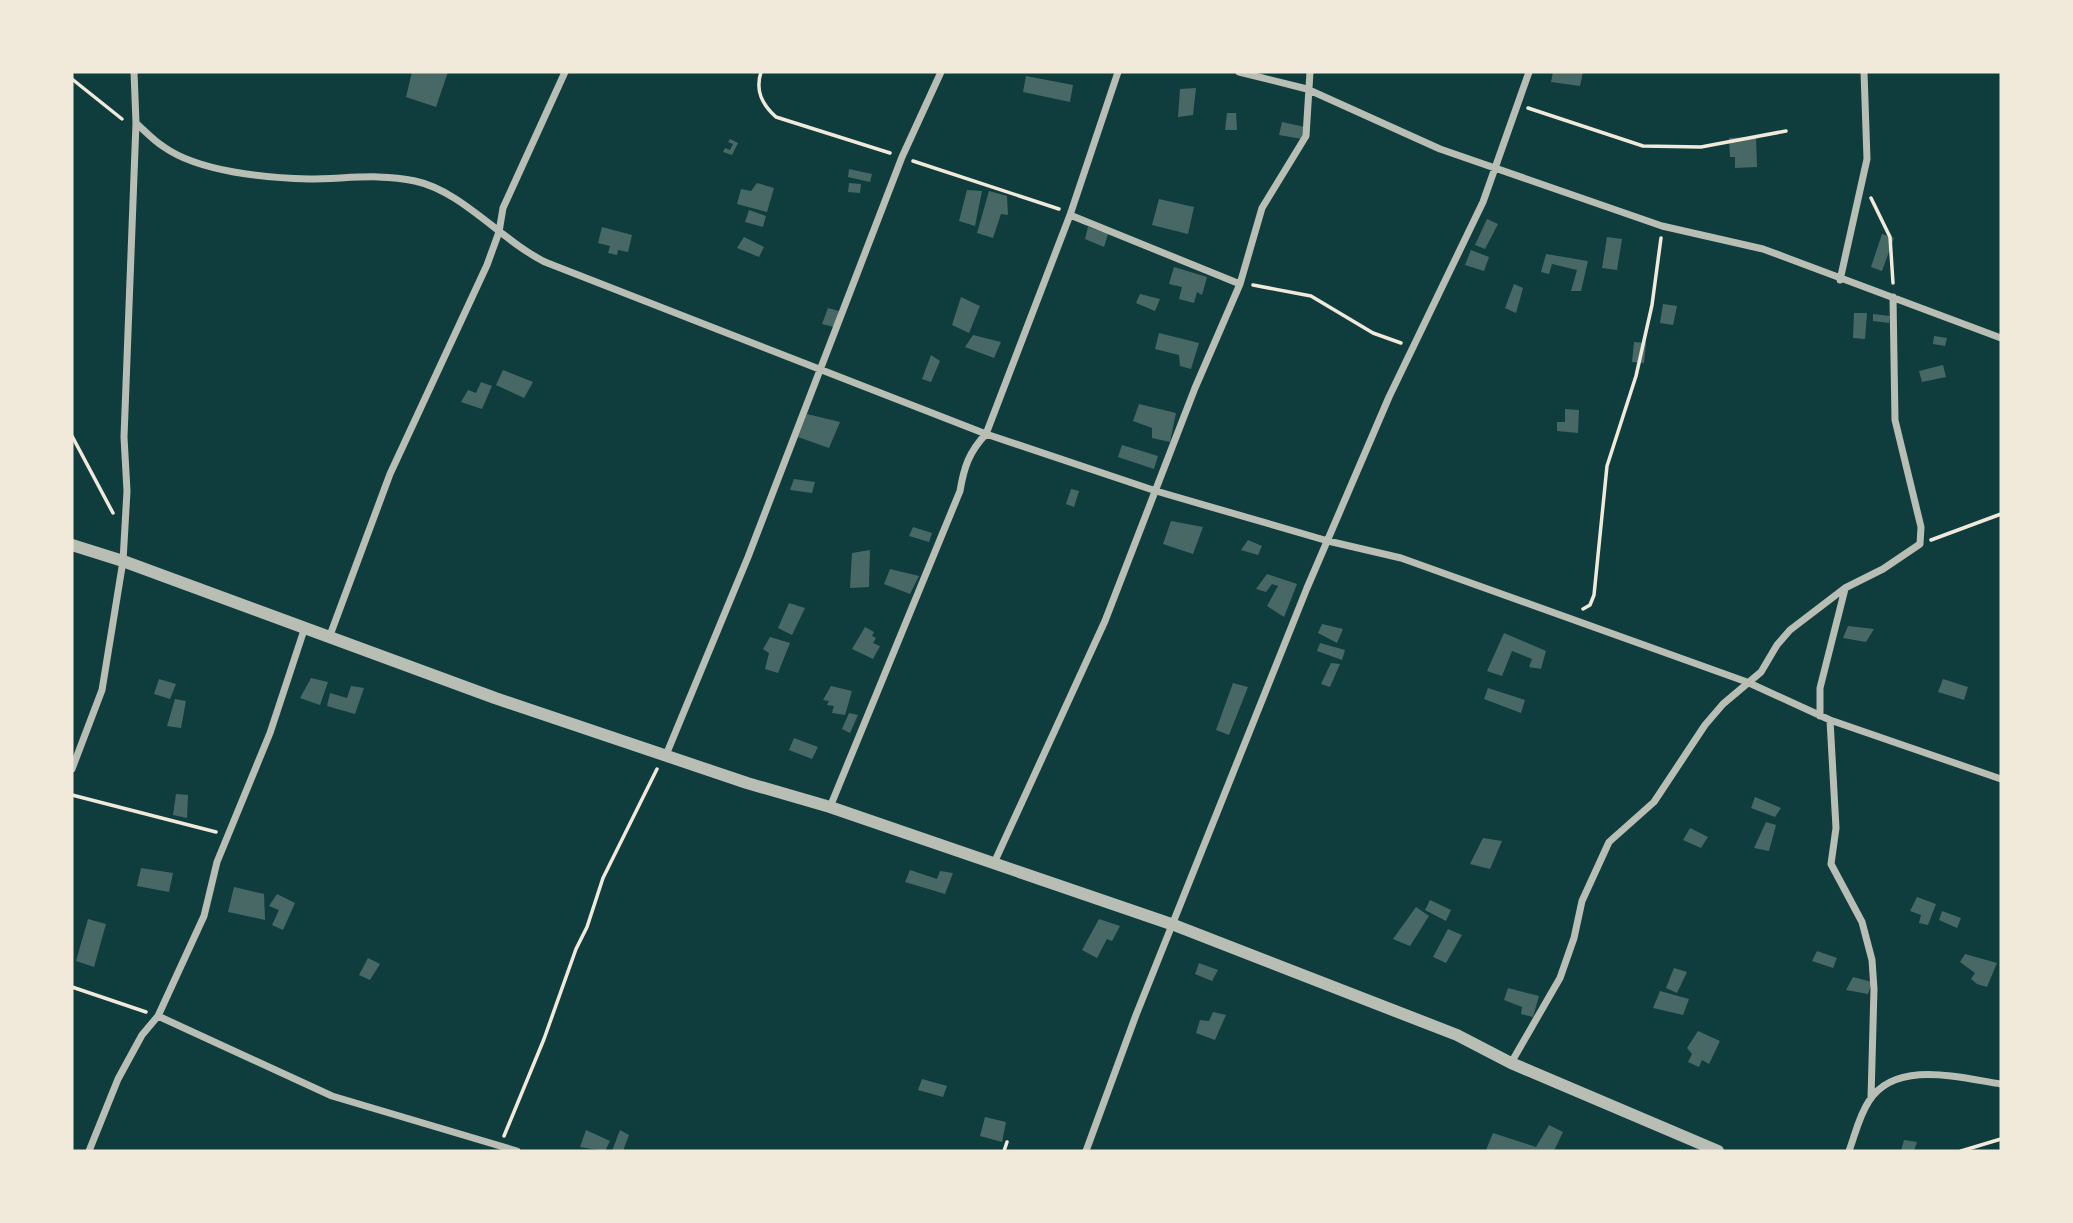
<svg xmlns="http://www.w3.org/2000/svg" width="2073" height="1223" viewBox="0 0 2073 1223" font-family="'Noto Sans',sans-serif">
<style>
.building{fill:#486865}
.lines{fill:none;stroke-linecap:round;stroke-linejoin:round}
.path{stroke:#f1e9da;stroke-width:3.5}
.minor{stroke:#b8beb3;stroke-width:7}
.tertiary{stroke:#b8beb3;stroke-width:12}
</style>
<rect width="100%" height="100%" fill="#0f3d3e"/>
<!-- building -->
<path class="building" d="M412,72H448L436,107L406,97Z
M1553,72H1583L1580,86L1551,82Z
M1026,76L1073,85L1070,102L1023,92Z
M1196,88L1193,115L1178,117L1180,89Z
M1227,113H1236L1237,130H1225Z
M1282,122L1305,127L1302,139L1279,135Z
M1756,137L1757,167L1735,168V157H1730L1729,138Z
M730,139L738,143L732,155L723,152L725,148L730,150L733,144L728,142Z
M849,169L872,174L870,182L848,177Z
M757,183L774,188L767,212L737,204L741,189L751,191Z
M849,183L861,184L860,193L848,192Z
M967,190L982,191L975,226L959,221Z
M989,191L1007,196L1008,215L1001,214L993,238L977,233Z
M1159,199L1194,207L1188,234L1152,225Z
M749,210L766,216L763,227L745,222Z
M1487,219L1498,224L1485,249L1475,245Z
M602,227L632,235L628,252L618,250L617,255L608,253L610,246L598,243Z
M1088,227L1108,234L1104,247L1085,239Z
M1882,234L1894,238L1882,271L1871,267Z
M744,237L764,247L759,257L737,248Z
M1607,237L1622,239L1617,270L1602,268Z
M1471,250L1489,257L1484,271L1465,265Z
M1546,254L1588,261L1581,291H1571L1577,270L1552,264L1549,274L1541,272Z
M1174,267L1207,277L1202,295L1197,292L1194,303L1179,299L1182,287L1169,284Z
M1514,284L1523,288L1516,313L1505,308Z
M1140,294L1160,299L1155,311L1136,303Z
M961,297L980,306L969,333L952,325Z
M1663,304L1677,306L1673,325L1660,323Z
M828,308L839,311L834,327L822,324Z
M1854,313H1867L1865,339L1853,338Z
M1873,314L1890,316L1889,323L1873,321Z
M1159,333L1199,343L1191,369L1180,366L1179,355L1155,349Z
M973,335L1001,342L994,358L965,347Z
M1934,336L1947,338L1945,346L1933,344Z
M1634,342L1646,343L1644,363L1632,362Z
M931,355L940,361L931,382L922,379Z
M1943,365L1946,377L1922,382L1919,371Z
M503,370L533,382L524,398L496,385Z
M481,382L492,386L482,409L461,402L468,390L476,393Z
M1139,404L1176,413L1170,442L1152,438V428L1133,421Z
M1565,409L1579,410L1578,433L1557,431V422H1565Z
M807,414L840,422L829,448L798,437Z
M1122,445L1158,456L1154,469L1118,457Z
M794,479L815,482L812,493L790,490Z
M1071,489L1079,491L1074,507L1066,504Z
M1171,521L1203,527L1193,554L1163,544Z
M913,527L932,533L929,542L909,536Z
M1248,540L1262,546L1258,555L1241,550Z
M870,550L869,587L850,588L852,553Z
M890,569L919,576L910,594L884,584Z
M1267,574L1297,584L1284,617L1267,606L1278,586L1272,584L1266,592L1256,589Z
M789,603L805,608L792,635L778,628Z
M1322,624L1343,629L1337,643L1318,633Z
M1848,626L1874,629L1866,642L1843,638Z
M865,627L874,632L872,636L876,638L873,643L880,646L873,659L852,649Z
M1504,633L1546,651L1541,669L1529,667L1532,659L1512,651L1502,676L1487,671Z
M770,637L790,643L778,673L765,669L769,653L763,649Z
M1320,643L1345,650L1342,660L1317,651Z
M1331,663L1340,664L1330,687L1321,684Z
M311,678L328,682L320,705L300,698Z
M159,679L176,684L170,699L154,694Z
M1943,679L1968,687L1964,700L1938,692Z
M1233,683L1248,687L1229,735L1216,730Z
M351,686L364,688L355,714L327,706L330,693L347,698Z
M831,686L852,691L845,715L832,713L834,706L827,705L829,701L823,700Z
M1488,688L1525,700L1521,713L1484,699Z
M175,699L186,701L181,728L167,726Z
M849,713L858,715L850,733L842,729Z
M794,738L818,747L812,759L789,750Z
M176,794L188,795L187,818L173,815Z
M1755,797L1781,808L1775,817L1751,808Z
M1766,822L1776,825L1769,851L1754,848Z
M1690,828L1708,837L1701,848L1683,840Z
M1483,838L1502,841L1490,869L1470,864Z
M141,868L173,873L169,892L137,886Z
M910,870L937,879L940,871L953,873L945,894L905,882Z
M234,887L264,894L265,920L228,912Z
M277,894L295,903L283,930L272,925L279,910L269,906Z
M1917,897L1936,904L1928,925L1919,923L1921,915L1910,911Z
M1430,900L1451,910L1446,921L1425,910Z
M1416,907L1429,916L1410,946L1393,939Z
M1942,911L1961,918L1957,928L1939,920Z
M88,919L106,924L94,967L76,961Z
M1099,919L1120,926L1112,941L1107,939L1097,958L1082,950Z
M1448,929L1462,935L1446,963L1433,957Z
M1817,951L1837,958L1833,968L1812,961Z
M1965,954L1997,963L1987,987L1977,984L1971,979L1975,973L1960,962Z
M368,958L380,964L370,980L359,975Z
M1199,963L1218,970L1212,981L1195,974Z
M1674,968L1687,972L1677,993L1666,988Z
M1853,977L1872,982L1868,994L1846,990Z
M1508,988L1539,996L1533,1017L1521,1014L1522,1007L1504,1000Z
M1660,991L1689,999L1683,1015L1653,1008Z
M1213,1012L1226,1015L1215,1040L1196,1033L1200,1020L1209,1021Z
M1698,1031L1720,1041L1709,1064L1702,1060L1699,1067L1688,1062L1692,1054L1687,1048Z
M922,1079L947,1086L943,1097L918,1090Z
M985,1117L1006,1122L1002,1142L980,1136Z
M1549,1125L1563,1132L1554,1151L1486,1150L1493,1133L1536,1147Z
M586,1130L610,1141L605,1151L580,1147Z
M620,1130L629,1135L623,1151H612Z
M1904,1140L1917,1142L1914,1151H1901Z"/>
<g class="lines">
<!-- path -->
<path class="path" d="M761,72C755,91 762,104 776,117L890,153
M72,79L122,119
M1528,108L1643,146L1701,147L1786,131
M913,161L1059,209
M1871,198L1890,237L1893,283
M1253,285L1311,296L1373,333L1401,343
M72,436L113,513
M1931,540L2001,514
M1583,609L1590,605L1594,595L1607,466L1636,376L1652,305L1661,238
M72,795L216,832
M72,987L146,1012
M504,1136L544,1039L576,949L587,927L603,878L657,769
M1004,1151L1007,1142
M1961,1151L2001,1139"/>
<!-- minor -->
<path class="minor" d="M1239,72L1307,89L1440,149L1662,226L1763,249L2001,338
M136,123C145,131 154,141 164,147C199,172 267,178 309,179C344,179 380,173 415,181C462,191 502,241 545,262L986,434L1156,491L1328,541L1401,558L1747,682L1830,720L2001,779
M1070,215L1240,284
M1840,280L1867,159L1864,72
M329,638L390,474L487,265L499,232L503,208L565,72
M1820,716V688L1845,589
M1830,720L1836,828L1831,864L1862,922L1872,960L1874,989L1871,1098
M666,755L748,557L902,157L941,72
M72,769L102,690L123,561L127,491L124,437L136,123L134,72
M830,807L960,491C964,467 969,452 986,434L1070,215L1118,72
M994,863L1105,621L1195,388L1240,284L1262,208L1306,136L1310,72
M158,1016L332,1096L517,1151
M1511,1063L1560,978L1574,938L1582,901L1609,842L1654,802L1705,725L1723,704L1761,672L1777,645L1790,630L1845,588L1883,569L1920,544L1921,527L1895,420L1893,297
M89,1151L118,1079L142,1035L158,1016L204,916L217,862L270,733L304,630
M1086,1151L1136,1015L1307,588L1389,397L1483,202L1529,72
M1849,1151C1855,1135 1859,1116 1869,1101C1896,1059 1960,1078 2001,1084"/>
<!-- tertiary -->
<path class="tertiary" d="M72,545L123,561L495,698L747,783L830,807L1174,925L1457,1035L1511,1063L1718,1151"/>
</g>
<!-- border -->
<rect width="2073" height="1223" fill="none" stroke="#f1e9da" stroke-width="147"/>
</svg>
